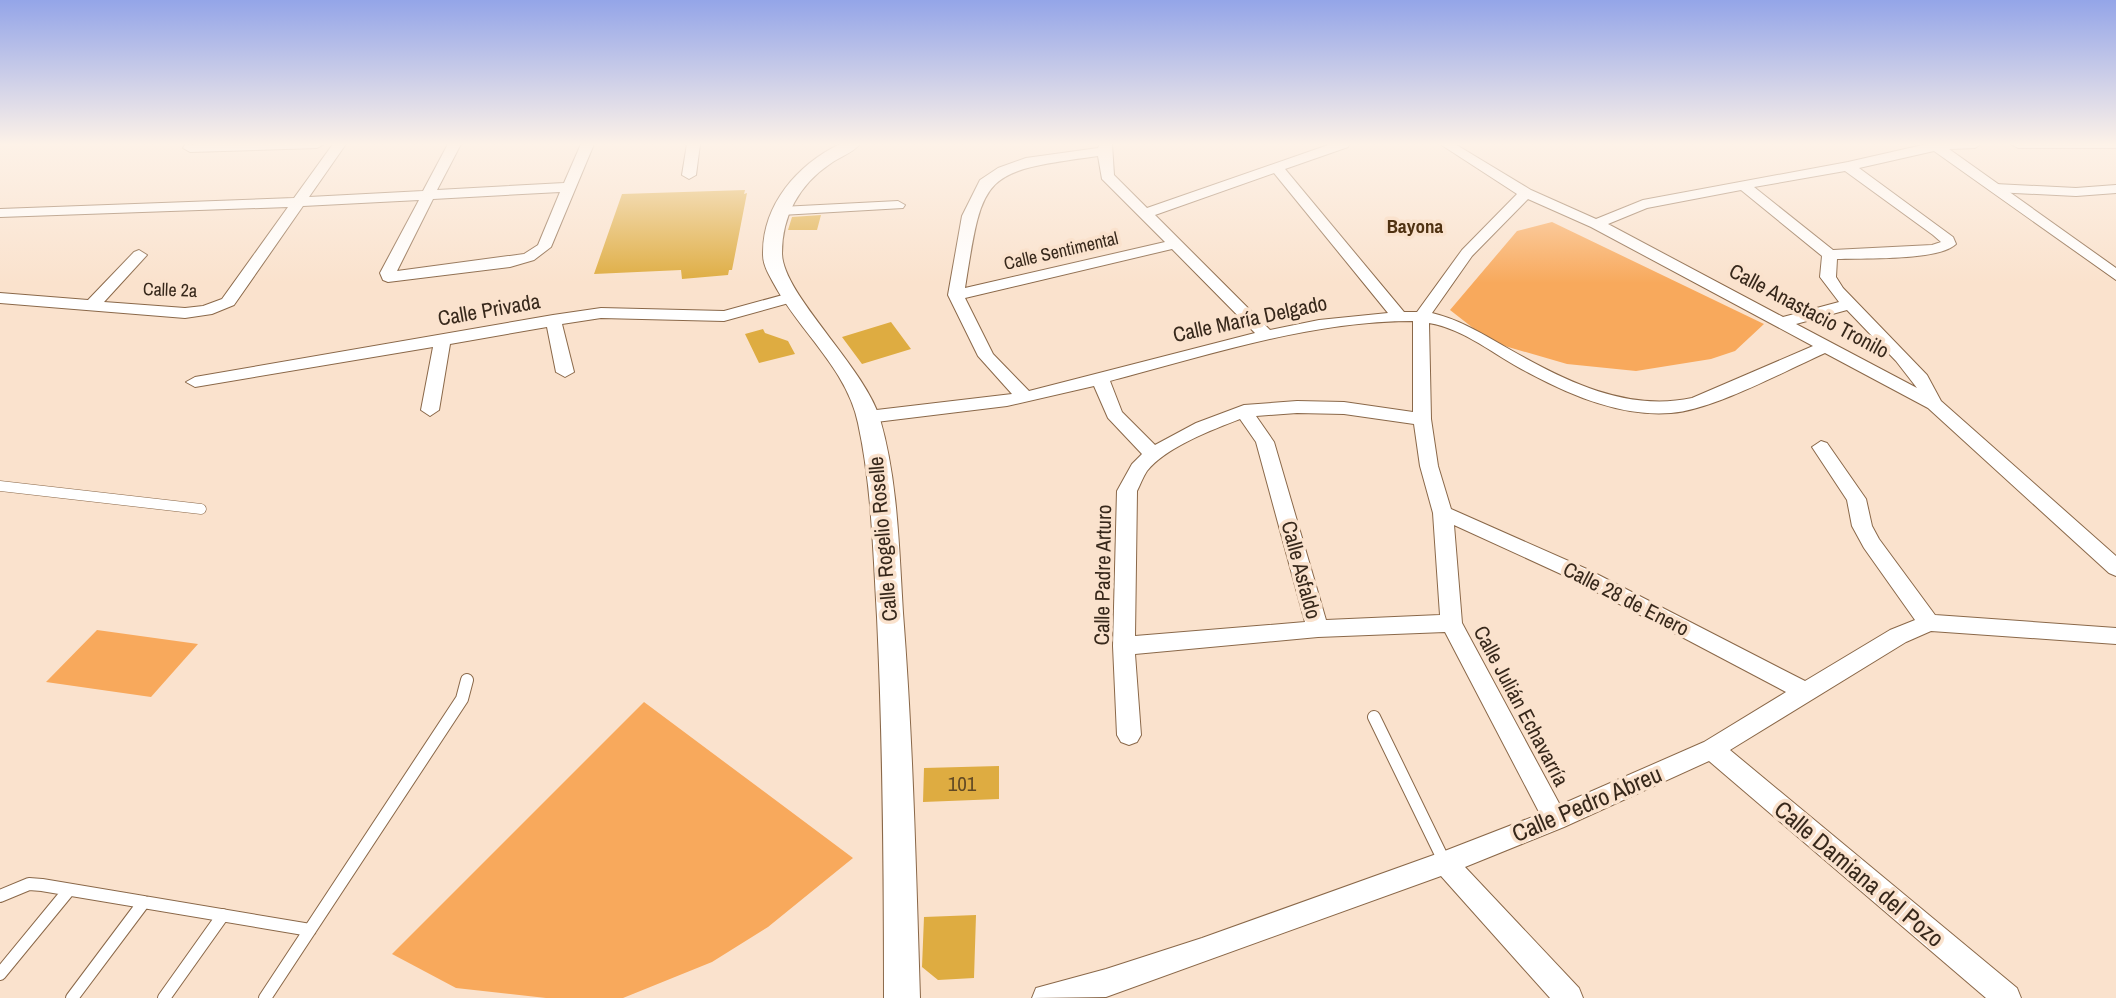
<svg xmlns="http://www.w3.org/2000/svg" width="2116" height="998" viewBox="0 0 2116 998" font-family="'Archivo Narrow',sans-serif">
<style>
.green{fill:#f8a95c}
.building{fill:#deac41}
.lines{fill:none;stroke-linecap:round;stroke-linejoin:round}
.service-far2-casing{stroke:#8a6849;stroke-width:10}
.service-far1-casing{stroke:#8a6849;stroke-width:11}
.service-casing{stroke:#8a6849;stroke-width:14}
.minor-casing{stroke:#8a6849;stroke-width:2}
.tertiary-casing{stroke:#8a6849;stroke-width:2}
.service-far2{stroke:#fff;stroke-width:8}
.service-far1{stroke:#fff;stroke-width:10}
.service{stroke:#fff;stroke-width:12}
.minor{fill:#fff;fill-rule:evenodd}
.tertiary{fill:#fff;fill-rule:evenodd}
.labels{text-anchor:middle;stroke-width:7;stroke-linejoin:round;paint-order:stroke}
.far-street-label{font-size:18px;fill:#37281b;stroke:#fae2cd}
.far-neighbourhood-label{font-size:19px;font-weight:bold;fill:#503212;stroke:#fae2cd}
.street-label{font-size:21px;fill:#37281b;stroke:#fae2cd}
.near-number-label{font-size:21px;fill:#614924}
.near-street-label{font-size:24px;fill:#37281b;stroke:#fae2cd}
</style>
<rect width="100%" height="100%" fill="#fae2cd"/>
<!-- green -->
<path class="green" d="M1552,222L1764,324L1735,351L1711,359L1636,371L1567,364L1491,342L1450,310L1517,231Z
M97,630L198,644L151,697L46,682Z
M644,702L853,858L768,927L712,962L623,998H546L456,988L392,954Z"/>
<!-- building -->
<path class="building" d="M745,190L744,194L747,193L732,270H729L728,275L682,279L681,270L594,274L622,194Z
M821,215L817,230H788L792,217Z
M891,322L911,349L862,364L842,337Z
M763,329L765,333L788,341L795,354L759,363L745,334Z
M999,766V799L923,802L924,768Z
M976,915L974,978L938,980L922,967L924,917Z"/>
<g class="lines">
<defs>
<path id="service-far2" d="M1995,188L2076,192L2116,189"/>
<path id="service-far1" d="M0,486L201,509"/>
<path id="service" d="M1374,717L1445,863
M0,896L29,884L42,885L310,930
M0,974L69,890
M72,998L144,902
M164,998L223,915
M265,998L462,699L467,680"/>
<path id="minor" d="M200,144H324L317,148L190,152L183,148L185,145Z
M333,144H346L309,197L423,191L448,144H461L437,190L564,183L581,144H594L551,247L534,260L510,267L388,282L383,280L380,273L419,200L303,206L234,305L212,314L185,318L0,303V293L88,300L134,252L139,250L147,255L104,302L185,308L203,306L222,299L288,207L0,217V209L294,198ZM560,192L538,245L524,254L397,271L433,199Z
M687,144H700L696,175L689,179L682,175Z
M1100,144H1112L1114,175L1147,208L1331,144H1349L1348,147L1285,169L1404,312H1417L1462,250L1517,194L1440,144H1455L1531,190L1596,219L1643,200L1848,162L1927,144H1981L1975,148L1949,149L2116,268V280L1934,151L1859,168L1953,237L1956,244C1939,261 1863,258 1837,259L1836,277L1843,288L1927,375L1941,401L2116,556V576L2109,573L1928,408L1825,353C1785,371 1713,410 1671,413C1622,417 1572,396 1529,373C1497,357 1465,329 1429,323L1431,419L1438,466L1451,509L1589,570L1805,681L1890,630L1915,620L1864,548L1852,526L1847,500L1812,447L1821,441L1827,443L1866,499L1872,526L1879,539L1935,615L2116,628V644L1931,631L1906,642L1730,750L2017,988L2021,998H1986L1709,761L1564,827L1465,867L1579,988L1583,998H1550L1441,876L1106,997L1032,998L1036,988L1106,969L1202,938L1442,852L1540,814L1445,632L1318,637L1135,654L1141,735L1137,742L1129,745L1121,742L1117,735L1113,646L1117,491L1132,464L1142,454L1108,418L1094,386L1007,406L868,423L862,421L859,417L862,413L868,411L1012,394L978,356L948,295L962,216L980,180L998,168L1026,158L1098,148ZM1098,156L1102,179L1165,242L965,288C983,173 982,172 1098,156ZM1845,171L1933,235L1941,242L1932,245L1833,250L1754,187ZM1274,173L1388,313L1319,320L1270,330L1155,215ZM1741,190L1822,256L1820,277L1839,302L1783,317L1608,224L1647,208ZM1528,199L1591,227L1813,346L1692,398C1627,412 1565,381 1509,349C1484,335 1461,320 1432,313L1472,256ZM1172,249L1255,333L1029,391L993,354L965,298ZM1847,310L1896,361L1917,388L1796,324ZM1413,321V412L1344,402L1297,401L1244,405L1196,423L1155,445L1122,412L1110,381C1209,355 1310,321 1413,321ZM1297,413L1344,414L1414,424L1420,466L1433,513L1440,615L1326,620L1274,442L1256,416ZM1240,419L1256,442L1305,622L1135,636L1137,491C1140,485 1143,477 1147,471C1166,447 1212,430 1240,419ZM1454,525L1574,580L1786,692L1704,742L1560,805L1462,623Z
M2011,144H2116V148H2018Z
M898,201L905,205L903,208L781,215L774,211L781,207Z
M790,293L798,298L796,301L724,321L601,318L562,324L574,372L565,377L556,372L547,327L450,344L439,410L430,416L421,410L433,347L195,387L186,382L195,377L553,315L601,308L724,311Z"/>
<path id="tertiary" d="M840,144H860C853,153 839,157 830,164C799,185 782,216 782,253C782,294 865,367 880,419C898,481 899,549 903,613C913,741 916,869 920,998H884C884,871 883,744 877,617C873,552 872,487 858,423C847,369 799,331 774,284C769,275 763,265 763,255C762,205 797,165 840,144Z"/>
</defs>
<!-- service-far2 casing -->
<use href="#service-far2" class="service-far2-casing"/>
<!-- service-far1 casing -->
<use href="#service-far1" class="service-far1-casing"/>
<!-- service casing -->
<use href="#service" class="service-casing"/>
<!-- minor casing -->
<use href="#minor" class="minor-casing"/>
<!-- tertiary casing -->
<use href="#tertiary" class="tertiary-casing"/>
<!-- service-far2 -->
<use href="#service-far2" class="service-far2"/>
<!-- service-far1 -->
<use href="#service-far1" class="service-far1"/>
<!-- service -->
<use href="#service" class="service"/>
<!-- minor -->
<use href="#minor" class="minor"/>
<!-- tertiary -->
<use href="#tertiary" class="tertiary"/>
</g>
<!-- sky -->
<linearGradient id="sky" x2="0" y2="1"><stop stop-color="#94a5e8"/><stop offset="0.51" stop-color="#fdf2e8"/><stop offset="1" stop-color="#fdf2e8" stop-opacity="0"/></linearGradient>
<rect width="2116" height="283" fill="url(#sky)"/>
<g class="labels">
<!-- far-street labels -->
<g class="far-street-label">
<text transform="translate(1061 251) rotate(-13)" y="6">Calle Sentimental</text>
<text transform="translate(170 290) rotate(2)" y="6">Calle 2a</text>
</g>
<!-- far-neighbourhood labels -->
<g class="far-neighbourhood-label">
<text x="1415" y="233">Bayona</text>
</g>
<!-- street labels -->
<g class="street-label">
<text transform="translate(489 310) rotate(-10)" y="7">Calle Privada</text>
<text transform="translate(1809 311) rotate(28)" y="7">Calle Anastacio Tronilo</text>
<text transform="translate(1250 319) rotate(-12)" y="7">Calle María Delgado</text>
<text transform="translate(883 539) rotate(-95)" y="7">Calle Rogelio Roselle</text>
<text transform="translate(1301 570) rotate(75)" y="7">Calle Asfaldo</text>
<text transform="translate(1103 575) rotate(-89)" y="7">Calle Padre Arturo</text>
<text transform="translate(1626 599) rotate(27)" y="7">Calle 28 de Enero</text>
<text transform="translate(1521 706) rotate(62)" y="7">Calle Julián Echavarría</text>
</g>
<!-- near-number labels -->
<g class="near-number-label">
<text x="962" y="791">101</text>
</g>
<!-- near-street labels -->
<g class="near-street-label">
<text transform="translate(1587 804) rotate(-23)" y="8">Calle Pedro Abreu</text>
<text transform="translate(1859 874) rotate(40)" y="8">Calle Damiana del Pozo</text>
</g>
</g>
</svg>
